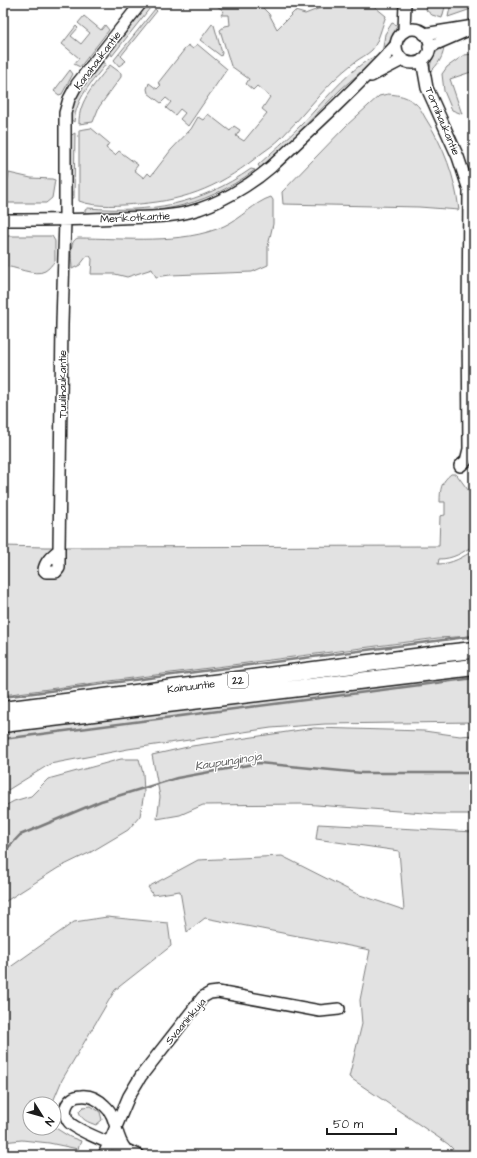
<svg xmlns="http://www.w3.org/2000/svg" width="477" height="1158" viewBox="0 0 477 1158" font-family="'Architects Daughter',sans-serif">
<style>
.green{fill:#e2e2e2;stroke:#7f7f7f}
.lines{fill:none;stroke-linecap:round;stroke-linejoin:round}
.stream{stroke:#7a7a7a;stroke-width:2.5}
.minor-casing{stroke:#1c1c1c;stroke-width:14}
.highway-casing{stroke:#1c1c1c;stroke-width:19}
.minor{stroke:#fff;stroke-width:11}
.highway{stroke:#fff;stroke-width:16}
.labels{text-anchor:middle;stroke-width:3;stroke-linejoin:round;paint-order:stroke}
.shield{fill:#fff;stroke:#606060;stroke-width:1}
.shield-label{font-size:10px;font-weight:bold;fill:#1c1c1c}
.street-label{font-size:11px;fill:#1c1c1c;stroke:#fff}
.water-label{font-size:12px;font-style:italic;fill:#5a5a5a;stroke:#fff}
</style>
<rect width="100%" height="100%" fill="#fff"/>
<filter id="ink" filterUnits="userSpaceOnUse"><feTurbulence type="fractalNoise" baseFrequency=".025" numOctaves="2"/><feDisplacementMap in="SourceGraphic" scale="8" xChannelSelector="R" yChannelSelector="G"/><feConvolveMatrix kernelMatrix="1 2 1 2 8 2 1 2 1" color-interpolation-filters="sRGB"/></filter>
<g filter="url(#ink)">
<!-- green -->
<path class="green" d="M213,3H258L269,14L277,29L295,11L305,14L333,3H370L386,16C382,26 378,43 372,50C367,55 360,58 355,62C347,68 339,75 332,82C314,100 299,120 281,138C275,144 269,148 262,153C223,185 189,200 139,204C120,205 97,208 79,201V130L91,128L109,143L106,148L115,155L119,151L138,165L134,170L144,178L148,173L151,176L171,150L191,129L198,117L203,120L208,114L230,131L234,126L240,130L236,136L244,141L267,113L262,109L270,97L257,86L253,90L246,84L249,79L231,66L220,30L225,26L230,25L229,15H221L224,11Z
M433,3H446L442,18L432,15L426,10L427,7Z
M451,3H474V8L448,17Z
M147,6L150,8L112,56L110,51L145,7Z
M155,9L157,11L121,56L126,61L119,66L114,60Z
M84,16L101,30L105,25L109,30L80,67L74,64L79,58L62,44L76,26L78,28L71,36L81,44L90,33L78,23Z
M392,23L397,25L393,36L382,54L385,34Z
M212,24L214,25L222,53L221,56L200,40Z
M197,44L227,69L188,126L180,119L185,113L180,109L175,115L166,108L171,102L166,98L161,103L148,93L147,89L149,83L157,89L161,85L158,83L188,45L193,49Z
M444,45C444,56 438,65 430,72C430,59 434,53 444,45Z
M474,54V71L450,79L462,114L452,110L444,91L442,74L447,67L464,55Z
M375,57L377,58L341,89L286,145L260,168L258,165C272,152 287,139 301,125C317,109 355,62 375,57Z
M101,62L106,64C92,82 76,98 74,122L70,119C71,99 87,77 101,62Z
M110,65L121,73V77L99,107L93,122L79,124C78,100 97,82 110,65Z
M70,70L73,74L62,94L59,95L54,91Z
M388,94C399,95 407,96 416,104C420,107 423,114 426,119C444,147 455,177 459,210L419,207L283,204L282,192L347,125L379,96Z
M75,133L74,198H69L70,136Z
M251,169L255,170C199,211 152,214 85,213V210L88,208C151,213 199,205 251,169Z
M9,173L31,178L52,179L55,180L52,198L46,203H3V182H7Z
M271,197L273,200V224L268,246V265L252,272L170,275L156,277L152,269L127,277L115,274H91L92,259L90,256H87L80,265L72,269C72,260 68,241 78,238C123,238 183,245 224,226C240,219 255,202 271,197Z
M3,236H52L55,241V261C52,264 49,269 45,271C35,277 14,266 3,266Z
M451,474H455L457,475L474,498V545C462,553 453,559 439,559L438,564C452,564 463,557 474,550V636L438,638L3,695V546L45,547L439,546L440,516L445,515V502H440C440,489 441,482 451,474Z
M474,670V722L325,724L271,728L128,749L50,764L3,793V730Z
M314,728L424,731L460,736L474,735V814H438L303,804L203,805L180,815L157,819L160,797L152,755L192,746Z
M121,759H139L143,773L144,793L140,816L128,830L91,852L58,868L3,903V807L14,801L31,796L48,779Z
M318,824L474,832V1155H459L448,1144L349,1077L362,1024L360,1000L370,950L205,918L187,932L180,891L153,895L148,887L198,860L282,856L357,894L404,910L399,851L316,839Z
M107,917L168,923L171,946L115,990L62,1080L52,1104H30V1128H54V1127L70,1137L81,1141L78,1149L49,1143L22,1140L3,1142V971L9,968L74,922Z
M91,1106L100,1112L102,1120L96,1125C88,1122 81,1120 79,1111L83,1107Z"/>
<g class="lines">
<!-- stream -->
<path class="stream" d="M3,697L474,636
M3,739L474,678
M3,853L20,835L101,801L177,778L259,763L362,773H474"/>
<defs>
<path id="minor" d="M396 46a17 17 0 1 1 34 0a17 17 0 1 1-34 0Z
M404,31L405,3
M424,34L474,26
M429,47L466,31
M422,60L427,88L458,157L469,190L468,320L469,449L466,461L460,466
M371,76L402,60
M3,220C42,220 80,220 119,218C142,217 166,218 189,212C217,205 249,186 271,167C314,127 356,88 396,45
M59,550V568L56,572H46L44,570C45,561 53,555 59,550L62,324L65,219V113L69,99L77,84L141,3
M126,1150C114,1137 118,1117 105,1106C99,1100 90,1095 81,1096C67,1096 61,1112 69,1122C76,1131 125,1149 138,1155
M104,1155L129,1096L141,1076L203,997L210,993L218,992L320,1011L339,1009"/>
<path id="highway" d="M3,710L446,653L474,650
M3,724L474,667"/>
</defs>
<!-- minor casing -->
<use href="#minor" class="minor-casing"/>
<!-- highway casing -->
<use href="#highway" class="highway-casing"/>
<!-- minor -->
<use href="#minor" class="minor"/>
<!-- highway -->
<use href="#highway" class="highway"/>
</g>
</g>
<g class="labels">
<!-- shield labels -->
<rect class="shield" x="228" y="672" width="20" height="16" rx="3"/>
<g class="shield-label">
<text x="238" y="684">22</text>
</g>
<!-- street labels -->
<g class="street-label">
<text transform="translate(97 60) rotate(-53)" y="4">Kanahaukantie</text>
<text transform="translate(443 121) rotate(67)" y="4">Tornihaukantie</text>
<text transform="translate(135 217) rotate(-3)" y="4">Merikotkantie</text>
<text transform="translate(62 384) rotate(-90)" y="4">Tuulihaukantie</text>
<text transform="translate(191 686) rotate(-7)" y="4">Kainuuntie</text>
<text transform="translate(185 1021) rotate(-50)" y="4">Svaaninkuja</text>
</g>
<!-- water labels -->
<g class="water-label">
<text transform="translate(228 761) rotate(-9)" y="4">Kaupunginoja</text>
</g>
</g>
<!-- margin -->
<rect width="477" height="1158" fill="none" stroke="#fff" stroke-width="16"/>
<rect x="8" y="8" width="461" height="1142" fill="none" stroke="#1c1c1c" stroke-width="1.5" filter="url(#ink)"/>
<!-- north arrow -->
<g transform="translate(42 1116) rotate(127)"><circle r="19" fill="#ffffff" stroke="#a4a4a4"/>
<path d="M0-3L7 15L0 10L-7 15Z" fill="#1c1c1c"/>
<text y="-6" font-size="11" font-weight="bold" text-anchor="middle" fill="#1c1c1c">N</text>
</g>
<!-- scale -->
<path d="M327 1128v6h69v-6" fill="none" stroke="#1c1c1c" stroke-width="2"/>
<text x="333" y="1128" font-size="12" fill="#1c1c1c" stroke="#ffffff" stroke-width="3" paint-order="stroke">50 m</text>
</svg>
